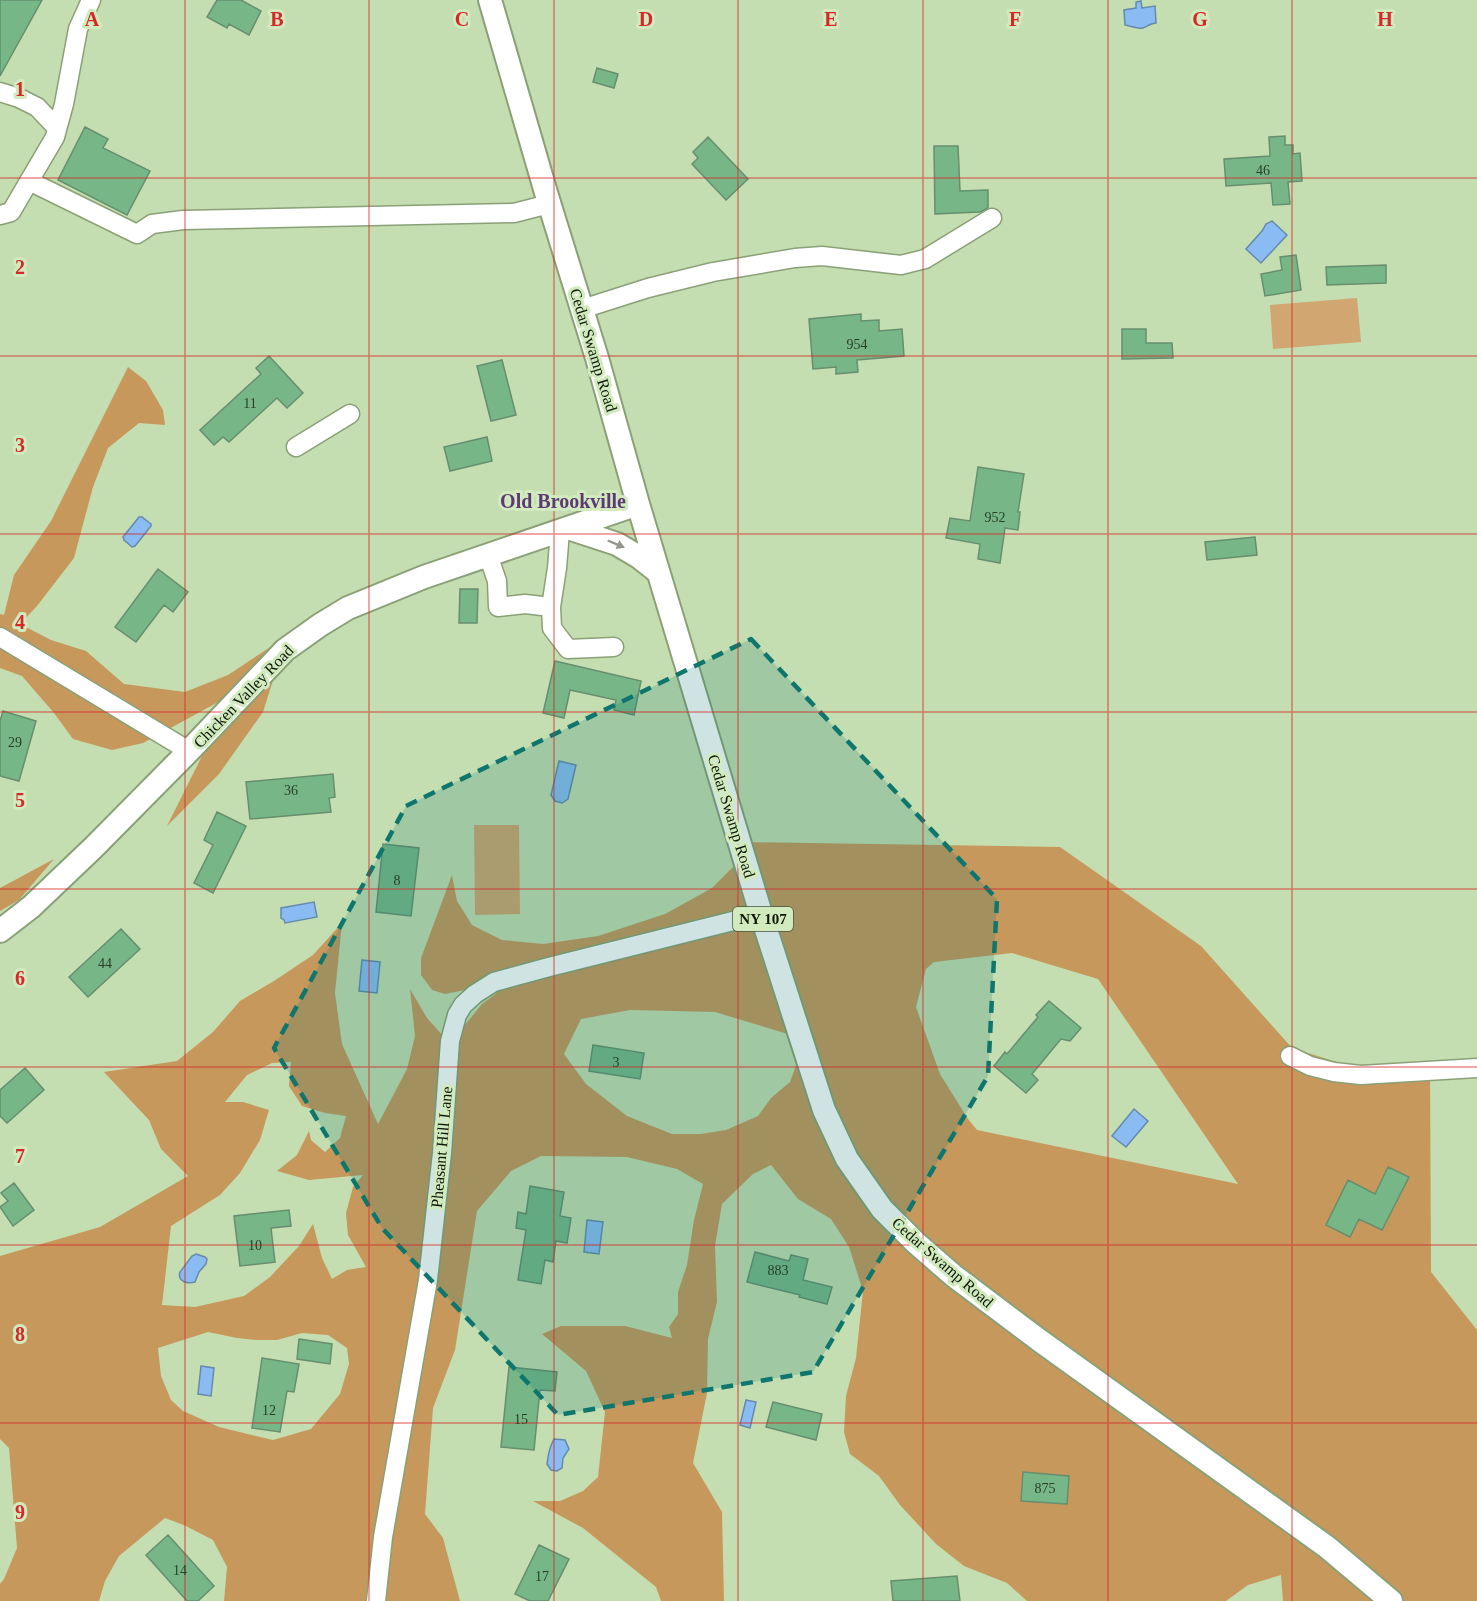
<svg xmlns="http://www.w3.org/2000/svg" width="1477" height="1601" viewBox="0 0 1477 1601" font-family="'Times New Roman',serif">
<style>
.green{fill:#d2a671}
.forest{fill:#c7985c;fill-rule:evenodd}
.water{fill:#8abcf3;stroke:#658aac;stroke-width:1.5}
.building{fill:#77b787;stroke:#668e6f;stroke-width:1.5}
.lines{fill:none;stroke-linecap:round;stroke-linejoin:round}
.minor-casing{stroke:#8aa177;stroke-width:21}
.major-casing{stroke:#8aa177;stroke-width:26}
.minor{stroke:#fff;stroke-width:18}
.major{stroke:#fff;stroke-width:22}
.oneway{fill:#939790}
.marked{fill:#0f766e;fill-opacity:0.2;stroke:#0f766e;stroke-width:4.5;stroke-dasharray:12 8;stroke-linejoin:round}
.grid{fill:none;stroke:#d62828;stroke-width:1.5;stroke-opacity:0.55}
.labels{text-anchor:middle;stroke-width:6;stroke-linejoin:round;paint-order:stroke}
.number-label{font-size:14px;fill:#293f28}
.shield{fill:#d1eabe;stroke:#49563f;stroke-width:1.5}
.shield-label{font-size:15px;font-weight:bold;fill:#0f1708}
.street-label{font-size:16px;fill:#0f1708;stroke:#d1eabe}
.quarter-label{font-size:20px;font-weight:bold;fill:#5d3a73;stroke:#d1eabe}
.grid-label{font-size:20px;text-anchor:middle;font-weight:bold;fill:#d62828;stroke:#d1eabe;stroke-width:6;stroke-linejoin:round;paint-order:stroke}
</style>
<rect width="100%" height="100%" fill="#c4ddb1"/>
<!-- green -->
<path class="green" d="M1357,298L1361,342L1273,349L1270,305Z
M474,825H519L520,914L475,915Z"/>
<!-- forest -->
<path class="forest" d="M128,367L146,381L163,410L165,425L139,423L108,448L93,487L74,558L37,606L20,624L51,640L86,651L124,684L185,692L228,675L287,636L263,712L219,774L167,826L233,694L143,743L112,750L73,739L54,713L22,676L0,668V614L4,615L14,575L51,521Z
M740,842L1060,847L1201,946L1292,1048L1362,1070L1430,1066L1431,1272L1477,1330V1601H1283L1281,1575L1248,1585L1226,1601H1027L1007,1583L964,1566L936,1544L900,1505L879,1476L850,1454L844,1432L846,1396L856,1358L863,1291L849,1247L831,1219L798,1199L771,1165L753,1174L722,1204L715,1246L717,1302L708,1339L707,1393L693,1463L722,1512L724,1601H661L656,1587L583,1528L533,1501H560L583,1491L598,1477L605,1412L586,1371L542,1334L561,1326H625L672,1338L669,1327L678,1314V1292L687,1265L694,1220L703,1184L677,1169L627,1157L541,1156L511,1171L477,1211L455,1350L433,1408L425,1514L443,1538L460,1601H224L227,1567L213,1540L186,1526L165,1518L119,1556L105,1581L99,1601H0V1584L4,1579L17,1548L9,1448L0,1439V1256L100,1227L188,1176L161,1149L149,1120L104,1072L177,1061L213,1032L240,1001L274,981L313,955L342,923L335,993L342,1044L378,1124L407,1069L415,1036L410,989L427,1018L444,1037L464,1026L482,1004L497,993L465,990L445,994L432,990L421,975V958L452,875L457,901L472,925L502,940L543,944L598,936L665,914L712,888L735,865L848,1170L954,1276L847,1159ZM1012,953L1098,979L1238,1184L977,1130L968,1119L940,1074L916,1007L926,969L934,962ZM630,1010L715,1012L791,1035L802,1049L790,1082L771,1098L758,1116L726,1130L701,1134H672L627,1116L586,1084L564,1054L581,1019ZM291,1062L289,1086L302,1106L325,1113L346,1116L340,1138L325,1152L311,1140L309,1131L297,1155L277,1171L309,1180L363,1175L353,1187L346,1213L348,1235L366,1267L347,1270L332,1279L322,1258L313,1224L299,1246L270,1277L244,1296L195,1307L162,1305L171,1226L220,1195L240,1173L260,1140L269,1110L243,1102H225L247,1075L272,1063ZM208,1332L237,1338L256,1340H277L302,1333L328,1335L347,1348L349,1364L340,1394L311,1429L273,1440L219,1427L183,1411L171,1400L161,1376L158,1348Z
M54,859L19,900L0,911V888Z"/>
<!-- water -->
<path class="water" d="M1141,1L1142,8L1155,6L1156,23C1151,23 1148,26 1143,28C1137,29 1131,26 1125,25L1124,10L1136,8V2Z
M1272,221L1287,235L1261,263L1246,249L1262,231L1266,224Z
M139,517H142L151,524V526L135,546L132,547L124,540L123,537Z
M559,761L576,765L568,799L562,803L555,801L551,795Z
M314,902L317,917L285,923L284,920L281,918V908Z
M362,960L380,962L377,993L359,991Z
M1134,1109L1148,1121L1126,1147L1112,1136Z
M587,1220L603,1222L599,1254L584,1252Z
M196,1254L205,1257L207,1259L206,1264L199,1272L195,1282C188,1284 177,1282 180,1272L192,1256Z
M201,1366L214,1368L211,1396L198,1394Z
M746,1400L756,1402L750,1428L740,1425Z
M554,1439L565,1440L569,1449L563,1458L562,1468L557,1471L551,1470L547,1464C549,1453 548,1450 554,1439Z"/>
<!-- building -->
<path class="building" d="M0,0H42L0,76Z
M217,0H241L261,11L249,35L229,24L227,28L207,17Z
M597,68L618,74L614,88L593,82Z
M85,127L108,139L103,148L150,171L127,215L58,180Z
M1285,136V145H1293V154L1300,153L1302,181L1288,182L1290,204L1273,205L1271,183L1226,186L1224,159L1270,156L1269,137Z
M708,137L748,179L726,200L692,164L698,158L693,152Z
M934,146H958L960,191L988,190V208L980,212L935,214Z
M1296,255L1301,290L1265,296L1261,274L1282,270L1280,257Z
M1386,265V283L1327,285L1326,267Z
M861,314V321L879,320V331L902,329L904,356L857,360L858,372L836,374V367L813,369L809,319Z
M1122,329H1146V343H1172L1173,358L1122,359Z
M269,356L303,393L287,408L277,398L229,442L223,437L214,445L200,430L261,374L256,368Z
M502,360L516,415L491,421L477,366Z
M487,437L492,461L450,471L444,447Z
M978,467L1024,474L1018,512H1020L1018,530L1005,528L1000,563L978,559L980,544L946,538L950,518L970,521Z
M1255,537L1257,555L1207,560L1205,542Z
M158,569L188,592L173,612L164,605L136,642L115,627Z
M460,589H478L477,623H459Z
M555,661L641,681L634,715L614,710L616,700L570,690L564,718L543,713Z
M3,711L36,721L19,781L0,776V721Z
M333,774L335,797L329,798L331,812L250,819L246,782Z
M217,812L246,826L213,893L194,883L213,845L204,840Z
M383,844L419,848L411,916L376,912Z
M121,929L140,949L88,997L69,977Z
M1049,1001L1081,1028L1070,1041L1061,1039L1032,1074L1038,1080L1026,1093L994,1066L1005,1052L1007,1054L1038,1017L1036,1015Z
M593,1045L644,1053L640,1079L589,1071Z
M25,1068L44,1090L7,1123L0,1116V1090Z
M1388,1167L1409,1177L1382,1230L1359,1219L1350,1237L1326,1225L1348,1180L1375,1194Z
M14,1183L34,1210L13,1226L0,1207L8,1201L1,1193Z
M530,1186L564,1192L560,1216L571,1218L567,1243L556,1241L553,1262L545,1260L541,1284L518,1280L526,1230L516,1228L518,1212L526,1214Z
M289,1210L291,1226L271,1228L275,1262L240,1266L234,1216Z
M755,1252L789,1261L791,1255L808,1259L803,1280L832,1287L827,1304L799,1297L800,1295L747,1282Z
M299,1339L332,1344L330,1364L297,1359Z
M262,1358L299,1364L294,1392L287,1391L280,1432L252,1428Z
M509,1367L557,1372L555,1391L540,1390L534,1450L501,1447Z
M773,1402L822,1414L816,1440L766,1427Z
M1023,1472L1069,1476L1067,1504L1021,1501Z
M168,1535L214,1586L198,1601H187L146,1555Z
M539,1545L569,1559L548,1601H530L515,1594Z
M957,1576L960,1601H893L891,1581Z"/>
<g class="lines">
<defs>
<path id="minor" d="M0,92L19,98L37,107L57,128
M29,181L137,234L152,224L183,220L514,213L549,204
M0,215L11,212L55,137L64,104L78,29L91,0
M582,309L648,288L713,272L795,258L822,256L901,265L925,259L992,218
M296,447L350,414
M560,531L557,568L551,607L552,628L568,649L614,647
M488,555L497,581L498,607L525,604L551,607
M0,637L189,751
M1290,1056L1310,1066L1334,1072L1361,1075L1477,1068
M376,1601L383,1537L428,1280L442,1153L450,1041L457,1015L463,1005L475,994L494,982L549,967L761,914"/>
<path id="major" d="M490,0L547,196L597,358L638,504L761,914L824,1110L847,1159L882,1209L916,1243L954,1276L1039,1340L1327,1547L1391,1601
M568,528L617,544L639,557L658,572
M0,931L31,907L93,848L189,751L285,650L320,625L348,608L424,577L638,504"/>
</defs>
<!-- minor casing -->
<use href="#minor" class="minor-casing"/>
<!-- major casing -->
<use href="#major" class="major-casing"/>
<!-- minor -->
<use href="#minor" class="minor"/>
<!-- major -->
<use href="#major" class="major"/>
</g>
<!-- one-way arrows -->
<defs><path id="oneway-solid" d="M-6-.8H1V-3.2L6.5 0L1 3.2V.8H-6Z" transform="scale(1.5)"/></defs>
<use class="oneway" href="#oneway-solid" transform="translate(616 544) rotate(23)"/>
<!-- marked area -->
<path class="marked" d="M751,639L997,899L988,1076L813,1372L558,1415L382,1228L274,1048L406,806Z"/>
<!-- grid -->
<path class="grid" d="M185,0V1601M369,0V1601M554,0V1601M738,0V1601M923,0V1601M1108,0V1601M1292,0V1601M0,178H1477M0,356H1477M0,534H1477M0,712H1477M0,889H1477M0,1067H1477M0,1245H1477M0,1423H1477"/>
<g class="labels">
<!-- number labels -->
<g class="number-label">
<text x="1263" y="175">46</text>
<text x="857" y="349">954</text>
<text x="250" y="408">11</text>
<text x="995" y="522">952</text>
<text x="15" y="747">29</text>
<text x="291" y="795">36</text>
<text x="397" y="885">8</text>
<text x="105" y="968">44</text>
<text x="616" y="1067">3</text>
<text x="255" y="1250">10</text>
<text x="778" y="1275">883</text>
<text x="269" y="1415">12</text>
<text x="521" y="1424">15</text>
<text x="1045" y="1493">875</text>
<text x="180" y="1575">14</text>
<text x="542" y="1581">17</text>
</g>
<!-- shield labels -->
<rect class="shield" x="733" y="907" width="60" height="24" rx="4.5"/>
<g class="shield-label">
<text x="763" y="924">NY 107</text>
</g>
<!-- street labels -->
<g class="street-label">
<text transform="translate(594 350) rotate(73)" y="6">Cedar Swamp Road</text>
<text transform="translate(243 696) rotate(-46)" y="6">Chicken Valley Road</text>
<text transform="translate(732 816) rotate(73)" y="6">Cedar Swamp Road</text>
<text transform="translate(441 1147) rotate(-85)" y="6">Pheasant Hill Lane</text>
<text transform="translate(943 1262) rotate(41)" y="6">Cedar Swamp Road</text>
</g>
<!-- quarter labels -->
<g class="quarter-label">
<text x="563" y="508">Old Brookville</text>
</g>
</g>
<g class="grid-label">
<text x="92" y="26">A</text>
<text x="277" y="26">B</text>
<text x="462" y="26">C</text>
<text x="646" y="26">D</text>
<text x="831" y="26">E</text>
<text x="1015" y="26">F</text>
<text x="1200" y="26">G</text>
<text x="1385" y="26">H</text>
<text x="20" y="96">1</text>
<text x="20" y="274">2</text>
<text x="20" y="452">3</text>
<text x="20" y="629">4</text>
<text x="20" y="807">5</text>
<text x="20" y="985">6</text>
<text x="20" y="1163">7</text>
<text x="20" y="1341">8</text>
<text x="20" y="1519">9</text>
</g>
</svg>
